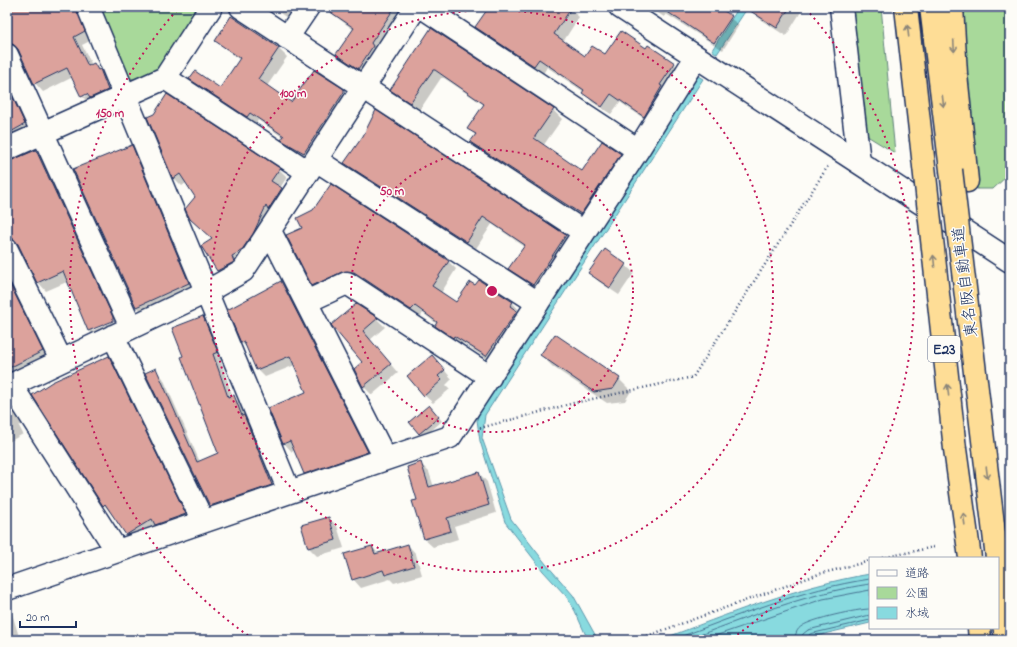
<svg xmlns="http://www.w3.org/2000/svg" width="1017" height="647" viewBox="0 0 1017 647" font-family="'Indie Flower','Klee One',sans-serif">
<style>
.green{fill:#a8d99a;stroke:#62847c}
.water{fill:#88dadf;stroke:#5c96ab}
.shadow{fill:#0003;fill-rule:evenodd}
.lines{fill:none;stroke-linecap:round;stroke-linejoin:round}
.shore{stroke:#477392;stroke-width:1}
.building{fill:#dca29c;stroke:#1b2f5e}
.street-casing{stroke:#1b2f5e;stroke-width:25}
.highway-casing{stroke:#1b2f5e;stroke-width:25}
.path{stroke:#1b2f5e;stroke-width:2.5;stroke-dasharray:1 3;stroke-linecap:butt}
.street{stroke:#fdfcf7;stroke-width:22}
.highway{stroke:#fedd96;stroke-width:22}
.highway-bridge-casing{stroke:#1b2f5e;stroke-width:25;stroke-linecap:butt}
.highway-bridge{stroke:#fedd96;stroke-width:22}
.oneway{stroke:#8c867a}
.ring{fill:none;stroke:#c2185b;stroke-width:2;stroke-dasharray:2 4}
.labels{text-anchor:middle;stroke-width:3;stroke-linejoin:round;paint-order:stroke}
.shield{fill:#fdfcf7;stroke:#5f6c8c;stroke-width:1}
.shield-label{font-size:15px;font-weight:bold;fill:#1b2f5e}
.street-label{font-size:16px;fill:#1b2f5e;stroke:#fdfcf7}
.centre{fill:#c2185b;stroke:#fdfcf7;stroke-width:2}
.ring-label{font-size:12px;text-anchor:middle;font-weight:bold;fill:#c2185b;stroke:#fdfcf7;stroke-width:3;stroke-linejoin:round;paint-order:stroke}
</style>
<rect width="100%" height="100%" fill="#fdfcf7"/>
<filter id="ink" filterUnits="userSpaceOnUse"><feTurbulence type="fractalNoise" baseFrequency=".025" numOctaves="2"/><feDisplacementMap in="SourceGraphic" scale="8" xChannelSelector="R" yChannelSelector="G"/><feConvolveMatrix kernelMatrix="1 2 1 2 8 2 1 2 1" color-interpolation-filters="sRGB"/></filter>
<g filter="url(#ink)">
<!-- green -->
<path class="green" d="M99,7H200L160,69L135,80L129,77Z
M849,7H881L895,153L864,134Z
M962,7H1008V175L993,189H977Z"/>
<!-- water -->
<path class="water" d="M739,7H748L717,54L712,50Z
M698,76L703,79L485,415L482,438L511,519L546,564L573,595L598,640H588L575,611L566,596L543,571L505,522L480,441L477,420L479,412Z
M870,574V623L828,633L805,640H660C728,614 798,586 870,574Z"/>
<!-- shadow -->
<path class="shadow" d="M7,7H80L92,40L82,45L92,65L94,64L108,79L116,99L91,105L82,96L73,77L43,92L35,83L20,52L17,51L7,55ZM92,92L84,97V94Z
M260,7H270L267,11Z
M271,7H309L296,24Z
M323,7H413L367,76L346,63L337,54L354,30Z
M491,7H568L579,17L563,42L586,57L647,49L674,64L682,72L652,124L620,102L611,114L592,102L584,92L547,67L543,74L485,36L477,27Z
M649,7H716L739,25L723,50L666,14L664,17Z
M756,7H804L786,36L761,20L753,12Z
M232,17L279,49L287,57L267,86L292,103L343,90L351,98L313,160L291,148L283,139L284,138L258,120L256,124L199,87L191,79L220,89L240,60L216,41Z
M432,30L553,110L562,119L543,146L582,172L620,154L629,163L589,221L480,151L472,142L476,136L468,128L484,105L444,78H441L419,111L399,98L391,89Z
M7,77L33,133L7,145Z
M148,117L279,169L287,177L280,188L289,197L226,279L218,271L202,247L213,240L191,219L196,198L186,183L182,186L174,178Z
M363,137L565,236L573,244L542,293L518,277L510,269L525,247L492,224L475,250L354,171L345,163Z
M132,147L140,155L197,292L145,315L136,306Z
M36,151L45,159L116,318L92,329V331L117,320L121,329L98,339L89,331L69,281L46,291L38,282L20,247L17,246L7,250V163Z
M288,236L448,261L456,269L441,293L456,304L512,302L520,311L494,364L463,343L461,345L444,334L436,326L437,324L423,313L420,318L357,278L321,293L312,285Z
M625,265L634,273L619,295L598,281L590,273Z
M7,271L51,360L7,382Z
M281,283L289,291L375,460L313,482L305,473L295,450L292,452L284,443L307,392L295,365L265,377L257,369L248,349L242,343L229,311Z
M202,317L211,325L225,361L221,362L233,397L242,405L279,493L219,514L211,506L155,370L163,378L200,462L220,454Z
M377,319L385,327L370,340L398,373L372,395L364,387L355,369L364,362L333,325Z
M555,335L619,379L631,391L625,401L607,403L553,367L541,355Z
M109,357L117,366L193,522L135,543L104,505Z
M440,365L452,379L446,385L450,389L433,403L424,395Z
M7,403L15,412L23,424L19,426L23,434L7,443Z
M433,410L442,421L424,437L410,423Z
M421,464L429,472L434,487L479,473L487,482L496,513L454,526L458,539L433,547L424,539L413,502L418,501Z
M329,518L337,526L344,548L317,556L309,548L302,526Z
M408,545L416,554L422,575L394,583L390,579L361,588L353,579L372,547L379,554Z
M7,606L11,610L20,640H7Z"/>
<g class="lines">
<!-- shore -->
<path class="shore" d="M672,640C736,616 802,589 870,579
M686,640C746,618 807,593 870,584
M703,640L823,599L870,590
M795,640C795,634 797,629 802,626C812,619 857,609 870,609
M801,640L803,634L808,630L870,615
M806,640L810,634L870,620"/>
</g>
<!-- building -->
<path class="building" d="M7,7H76L85,31L74,37L88,66L94,63L98,70L100,69L108,90L90,98L87,94L81,97L67,68L34,84L18,49L14,45L7,43Z
M323,7H395L371,43L373,46L358,69L336,54L354,28Z
M489,7H572L554,34L585,56L592,46L605,54L621,31L646,48L648,45L675,63L660,85L662,86L644,117L611,94L602,107L582,93L584,90L539,59L534,66L475,27Z
M660,7H718L732,16L714,43Z
M744,7H790L777,28Z
M231,16L279,48L258,79L291,102L314,70L344,89V92L304,153L281,140L284,136L250,113L247,117L189,79L195,71L220,88L240,58L215,41Z
M431,28L554,109L534,138L582,171L602,141L621,154L581,214L470,142L476,134L467,129L484,104L435,70H433L410,103L390,90Z
M7,85L25,124L7,134Z
M167,94L280,168L271,181L282,188L268,210L266,206L253,234L241,251L232,256L234,262L217,271L201,246L212,239L190,219L185,209L195,197L180,174L173,179L147,117L154,114Z
M376,110L566,235L533,285L508,269L525,245L483,217L467,242L344,163L363,136Z
M132,145L189,283L136,307L73,169Z
M36,150L113,317V321L88,331L63,271L37,283L18,244L14,239L7,238V162Z
M331,184L449,261L432,286L456,302L470,282L475,285L479,280L513,302L510,306L517,311L486,356L454,336L453,338L435,326L437,322L415,306L411,310L354,272H342L312,286L286,235L302,228L297,218L313,210Z
M605,249L626,264L610,288L588,273Z
M7,278L43,351L7,369Z
M281,281L368,452L304,474L290,441L283,444L268,408L306,392L290,356L256,370L244,342L241,343L227,310Z
M356,304L378,318L363,331L391,364L363,387L354,369L362,362L331,325Z
M203,316L218,352L213,354L228,397L234,395L242,416L244,415L272,485L210,506L145,373L156,368L197,462L218,453L181,357L183,356L172,328Z
M555,334L620,378L613,389L594,392L540,355Z
M432,355L445,370L438,376L442,380L424,396L407,376Z
M109,356L186,514L155,525L152,519L126,535L105,504L103,506L32,395L52,382Z
M429,405L439,417L419,434L409,422Z
M421,462L429,487L479,472L489,505L447,518L451,531L424,539L412,501L417,500L407,467Z
M329,517L336,540L308,548L301,525Z
M408,544L414,566L385,575L383,570L352,580L344,554L372,546L375,554Z"/>
<g class="lines">
<defs>
<path id="street" d="M88,7L289,491
M241,7L584,232
M422,7L638,150
M620,7L1010,261
M841,7L859,162
M287,38L308,7
M7,55L131,327
M165,78L308,172
M7,149L165,78L211,7
M316,160L538,303
M270,231L385,458
M7,250L61,360
M306,302L347,283L490,377
M113,336L203,521
M11,385L206,292L243,271L416,7
M7,386L11,385L117,551
M7,589L450,437L638,150L696,57"/>
<path id="highway" d="M906,7L921,139
M931,7L951,170
M952,7L956,74L967,181
M998,571L1006,640
M979,628L980,640"/>
</defs>
<!-- street casing -->
<use href="#street" class="street-casing"/>
<!-- highway casing -->
<use href="#highway" class="highway-casing"/>
<!-- path -->
<path class="path" d="M480,428L574,403L693,377L828,166
M882,558L934,547
M636,640L819,574L870,561"/>
<!-- street -->
<use href="#street" class="street"/>
<!-- highway -->
<use href="#highway" class="highway"/>
<defs>
<path id="highway-bridge" d="M921,139L955,449L970,558
M951,170L997,558"/>
</defs>
<!-- highway-bridge casing -->
<use href="#highway-bridge" class="highway-bridge-casing"/>
<!-- highway-bridge -->
<use href="#highway-bridge" class="highway-bridge"/>
</g>
<!-- one-way arrows -->
<defs><path id="oneway-shaft" d="M-6 0H5M1.5-3L5.5 0L1.5 3" fill="none" stroke-width="1.6" stroke-linecap="round" stroke-linejoin="round"/></defs>
<g class="oneway">
<use href="#oneway-shaft" transform="translate(908 31) rotate(-97)"/>
<use href="#oneway-shaft" transform="translate(954 46) rotate(87)"/>
<use href="#oneway-shaft" transform="translate(943 101) rotate(83)"/>
<use href="#oneway-shaft" transform="translate(934 261) rotate(-96)"/>
<use href="#oneway-shaft" transform="translate(948 390) rotate(-96)"/>
<use href="#oneway-shaft" transform="translate(987 473) rotate(83)"/>
<use href="#oneway-shaft" transform="translate(964 519) rotate(-98)"/>
</g>
</g>
<!-- distance rings -->
<g class="ring">
<circle cx="492" cy="291" r="141"/>
<circle cx="492" cy="291" r="281"/>
<path d="M253 639A422 422 0 0 1 178 9M806 9A422 422 0 0 1 731 639"/>
</g>
<g class="labels">
<!-- shield labels -->
<rect class="shield" x="928" y="336" width="32" height="26" rx="3"/>
<g class="shield-label">
<text x="944" y="354">E23</text>
</g>
<!-- street labels -->
<g class="street-label">
<text transform="translate(964 282) rotate(-97)" y="6">東名阪自動車道</text>
</g>
</g>
<circle cx="492" cy="291" r="6" class="centre"/>
<g class="ring-label">
<text x="293" y="97">100 m</text>
<text x="110" y="117">150 m</text>
<text x="392" y="195">50 m</text>
</g>
<!-- margin -->
<rect width="1017" height="647" fill="none" stroke="#fdfcf7" stroke-width="24"/>
<rect x="12" y="12" width="993" height="623" fill="none" stroke="#1b2f5e" stroke-width="1.5" filter="url(#ink)"/>
<!-- legend -->
<rect x="869" y="557" width="130" height="72" fill="#fdfcf7" stroke="#a3aaba"/>
<rect x="877" y="570" width="20" height="6" fill="#fdfcf7" stroke="#a3aaba"/>
<text x="905" y="577" font-size="12" fill="#1b2f5e">道路</text>
<rect x="877" y="587" width="20" height="12" fill="#a8d99a" stroke="#a3aaba"/>
<text x="905" y="597" font-size="12" fill="#1b2f5e">公園</text>
<rect x="877" y="607" width="20" height="12" fill="#88dadf" stroke="#a3aaba"/>
<text x="905" y="617" font-size="12" fill="#1b2f5e">水域</text>
<!-- scale -->
<path d="M20 621v6h56v-6" fill="none" stroke="#1b2f5e" stroke-width="2"/>
<text x="26" y="621" font-size="12" fill="#1b2f5e" stroke="#fdfcf7" stroke-width="3" paint-order="stroke">20 m</text>
</svg>
